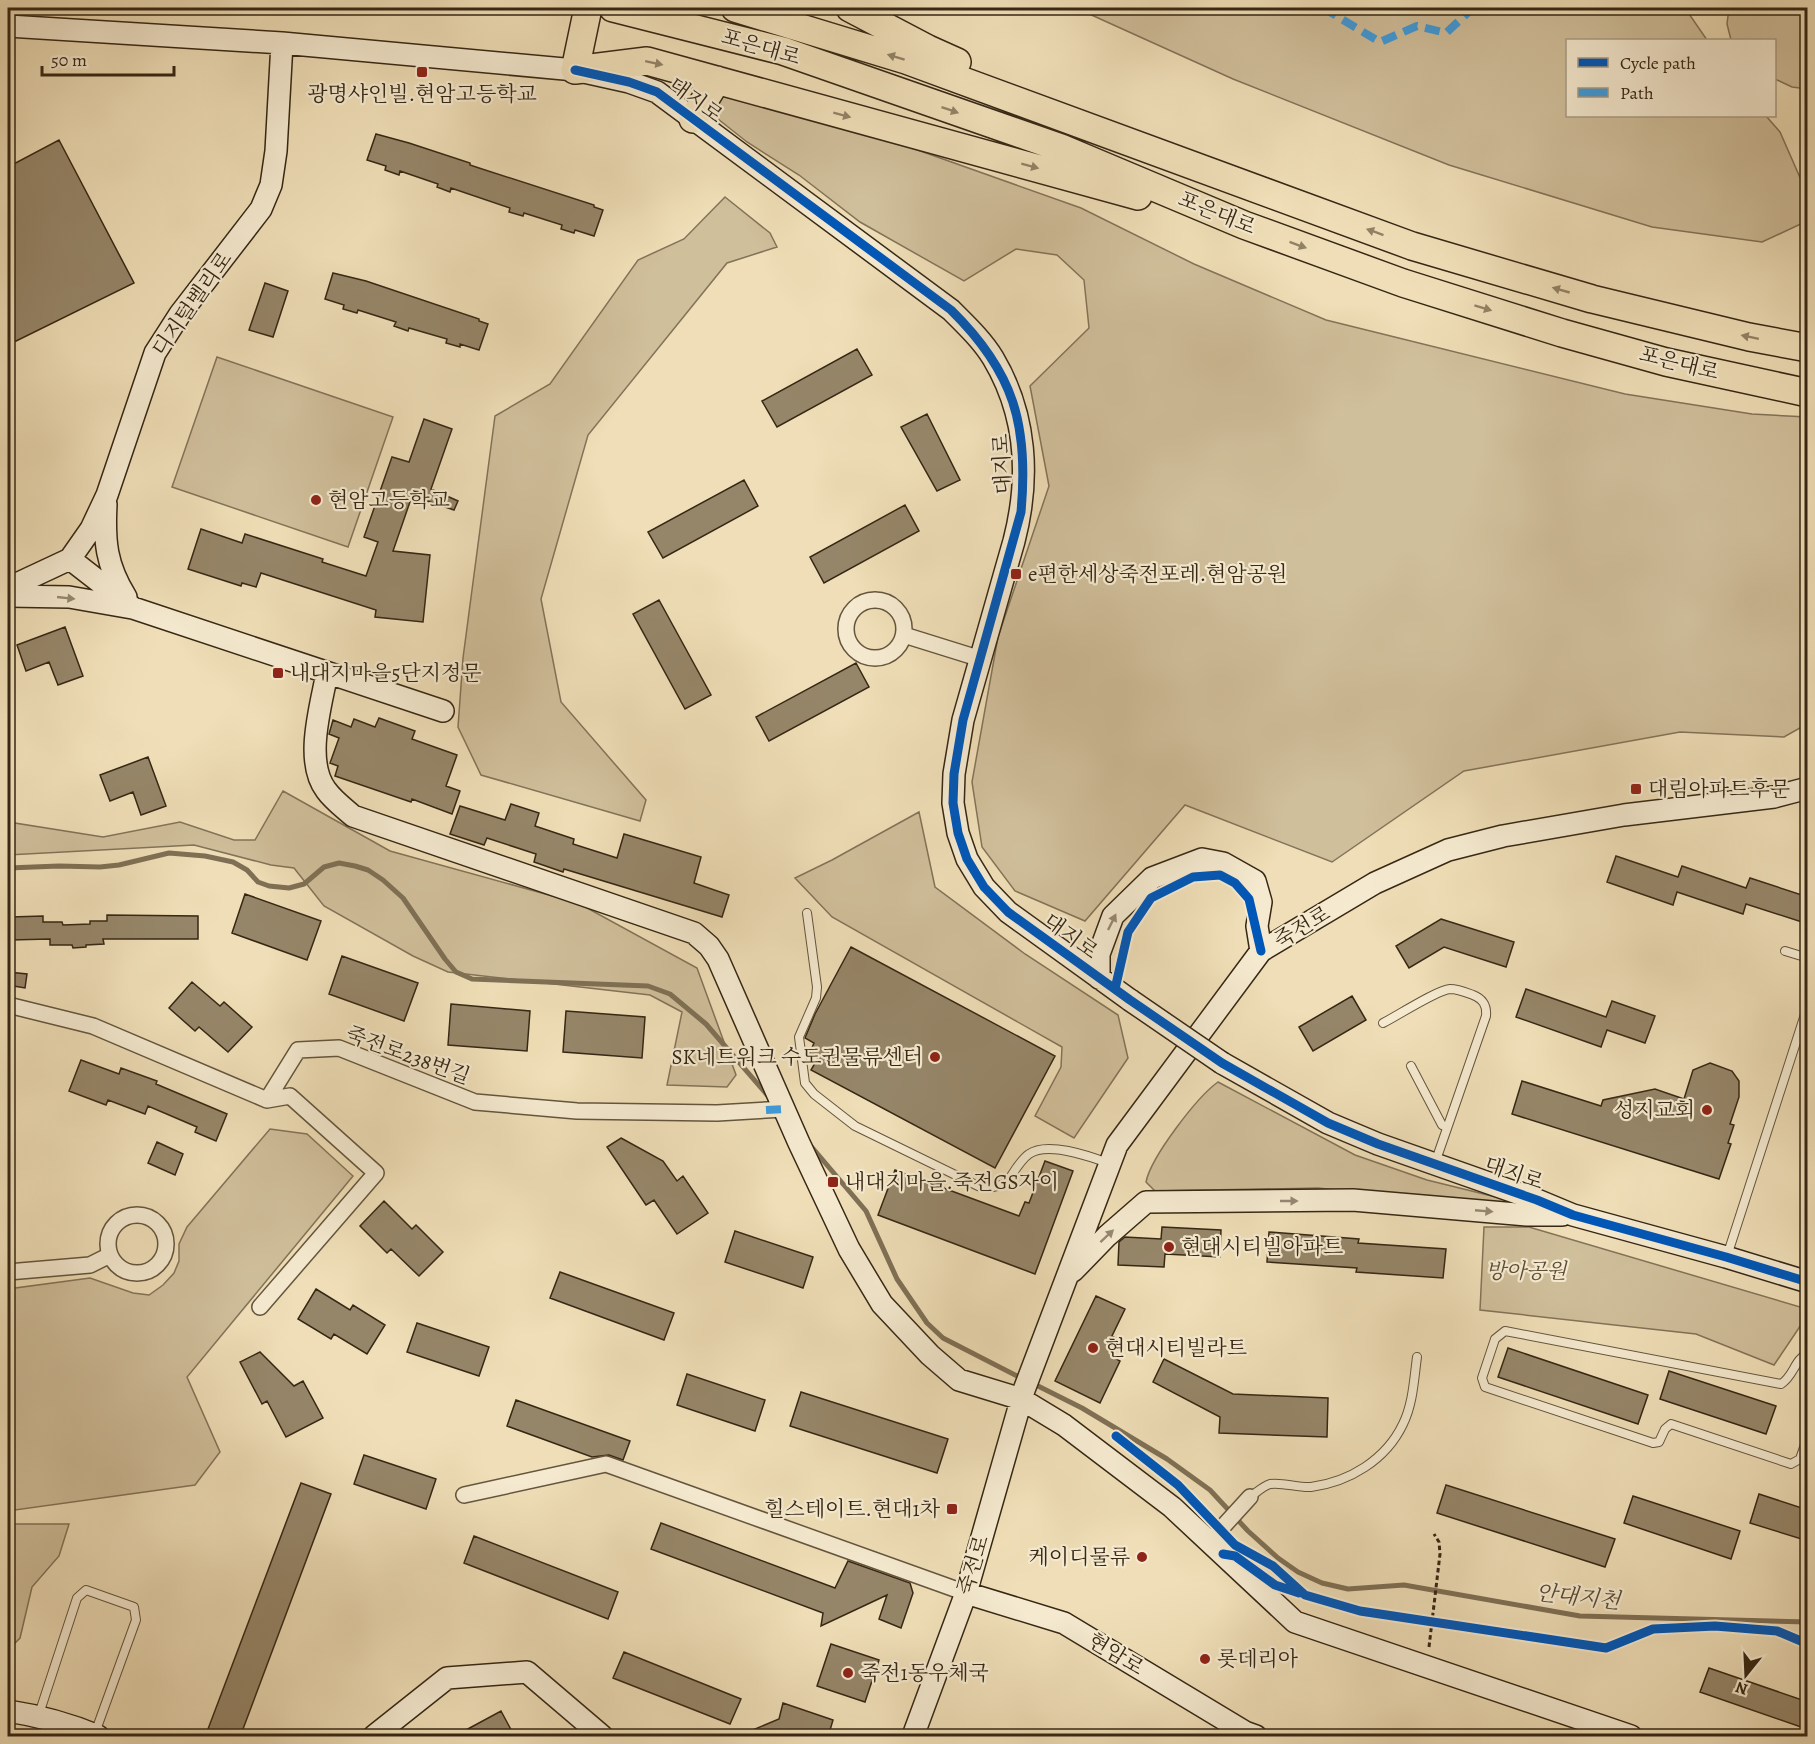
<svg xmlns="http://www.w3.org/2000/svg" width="1815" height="1744" viewBox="0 0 1815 1744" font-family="Alegreya,'Noto Serif KR',serif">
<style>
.green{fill:#d0bf9b;stroke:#837358;stroke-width:1.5}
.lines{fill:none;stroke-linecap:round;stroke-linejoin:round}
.stream{stroke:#7f7055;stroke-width:5}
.building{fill:#968669;stroke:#362714;stroke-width:1.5}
.lane-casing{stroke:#64553d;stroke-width:10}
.street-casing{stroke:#64553d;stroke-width:18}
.secondary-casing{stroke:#362714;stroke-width:24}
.highway-casing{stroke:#362714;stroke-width:30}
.path{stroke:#362714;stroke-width:3;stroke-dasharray:4.5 3;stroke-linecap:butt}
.lane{stroke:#f5ead0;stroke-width:8}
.street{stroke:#f5ead0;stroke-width:15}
.secondary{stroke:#f5ead0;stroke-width:21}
.highway{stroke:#efdeb7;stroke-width:27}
.secondary-bridge-casing{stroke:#362714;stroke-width:24;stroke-linecap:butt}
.secondary-bridge{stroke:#f5ead0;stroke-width:21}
.quiet{stroke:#3e9cde;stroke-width:8;stroke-dasharray:15 8;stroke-linecap:butt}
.cycleway-casing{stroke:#f5ead0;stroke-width:13}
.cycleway{stroke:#0057b8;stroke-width:9}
.oneway{fill:#928266}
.oneway2{fill:#968872}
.poi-dot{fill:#8f2418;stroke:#f5ead0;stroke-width:2}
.labels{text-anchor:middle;stroke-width:4.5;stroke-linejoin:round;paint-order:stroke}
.street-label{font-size:21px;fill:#362714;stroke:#f5ead0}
.poi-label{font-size:21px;fill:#362714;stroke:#f5ead0;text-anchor:start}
.park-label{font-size:21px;font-style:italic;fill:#5c4d36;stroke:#f5ead0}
.water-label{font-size:22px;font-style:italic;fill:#5b4b34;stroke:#f5ead0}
</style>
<rect width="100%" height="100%" fill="#efdeb7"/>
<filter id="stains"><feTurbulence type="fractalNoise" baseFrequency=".00333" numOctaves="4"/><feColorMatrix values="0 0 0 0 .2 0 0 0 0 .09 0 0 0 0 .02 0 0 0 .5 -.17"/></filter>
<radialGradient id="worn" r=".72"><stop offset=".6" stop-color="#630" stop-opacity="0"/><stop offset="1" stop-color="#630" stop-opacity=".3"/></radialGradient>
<!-- green -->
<path class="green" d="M1076,8H1685L1707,40H1568V116H1766L1780,132L1805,189V222L1762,242L1652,227L1449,165L1233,79Z
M1729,8H1807V89L1792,87L1775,79L1774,40H1731L1727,24Z
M718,95L881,137L1081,208L1194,264L1326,320L1625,394L1752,414L1807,417V724L1784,737L1680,732L1464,771L1332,862L1185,805L1085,921L1015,891L982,847L972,782L998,637L1049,486L1030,386L1089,328L1084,280L1057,255L1016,249L964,281L860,222L799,175L747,142L708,111Z
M725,197L770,233L777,247L727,263L588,435L541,599L561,702L646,800L640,821L481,775L458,727L463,658L495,416L550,384L638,260L684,239Z
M217,357L393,417L348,547L172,487Z
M283,791L390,851L578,903L697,968L736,1075L727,1087L667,1085L682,1012L650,995L448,972L413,956L324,906L294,868L271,865L194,845L8,855V822L103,837L180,822L234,840H255Z
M919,812L935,887L1025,954L1118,1015L1128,1058L1074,1138L1035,1116L1061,1067L1062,1047L832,917L795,878L832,860Z
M1218,1082L1355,1155L1427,1180L1504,1199L1506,1201L1503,1203L1468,1199H1422L1318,1188L1155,1191L1146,1182C1151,1157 1197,1097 1218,1082Z
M270,1129L307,1134L353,1176L187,1377L220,1452L195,1485L8,1511V1289L90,1278L133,1293L149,1295L163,1285L174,1273L179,1261V1244L187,1227Z
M1484,1227H1529L1807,1309V1316L1774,1365L1696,1334L1480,1310Z
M8,1524H69L59,1556L32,1587L20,1638L8,1650Z"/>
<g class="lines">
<!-- stream -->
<path class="stream" d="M8,868L59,866L100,867L119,865L169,853L205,856L233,862L247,870L258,882L269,886L289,888L304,884L324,867L339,863L355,866L368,870L383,880L403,898L445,959L456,972L472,979L648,986L670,994L706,1024L769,1097
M810,1145L866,1211L897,1279L927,1323L943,1338L1023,1379
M1032,1383L1082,1408L1167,1459L1210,1490L1248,1531L1278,1558L1298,1572L1322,1583L1348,1589L1404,1585L1580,1616L1808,1622"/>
</g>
<!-- building -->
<path class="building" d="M376,134L409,143L470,163V165L479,168L594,205V207L603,210L594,236L575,230L574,233L561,229L562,225L524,213L523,216L509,212L510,208L451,188L450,192L437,187L438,184L400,171L399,175L385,170L386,166L367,160Z
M59,140L134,283L8,345V167Z
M333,273L366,281L479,319V321L488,324L479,350L460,344V347L446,343L447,339L409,328L408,331L394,326L396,322L358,310L357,313L343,309L344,305L325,299Z
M265,283L288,291L273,337L249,330Z
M857,349L872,375L777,427L762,401Z
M927,414L960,480L937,491L901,427Z
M424,419L452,429L431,489L458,501L454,510L412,496L393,551L430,555L423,622L375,617L376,610L261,573L256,587L242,583L241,586L188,569L201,529L242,543L245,534L323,559L322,562L366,576L378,542L364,537L392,457L409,462Z
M744,480L758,506L663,558L648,532Z
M905,505L919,531L824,583L810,557Z
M659,600L711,695L685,709L633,614Z
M65,627L83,676L58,685L49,662L26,671L17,645Z
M856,663L869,687L769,741L756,717Z
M379,718L415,731L412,739L457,755L446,786L460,791L452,814L412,799L411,802L335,776L338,766L330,763L339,738L329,734L333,720L351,727L354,719L375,727Z
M148,757L166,806L141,815L133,792L110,801L100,775Z
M511,804L539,813L535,826L574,839L573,844L617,858L624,834L701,857L694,883L729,895L722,917L564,869L563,872L534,862L536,854L487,838L484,845L450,834L460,806L505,820Z
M1616,856L1678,877L1682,866L1746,888L1750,878L1808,897V924L1746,904L1743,914L1677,892L1673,905L1607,882Z
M245,894L321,921L307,960L232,933Z
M107,915L198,916V939H103L104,944L86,945V947L73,948L72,945H50V939L10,940V917L43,916V922H62L63,925L90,924V921H107Z
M1441,919L1514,942L1506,967L1444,947L1409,968L1396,946Z
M851,947L1055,1056L995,1168L811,1070L818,1058L809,1054L814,1043L805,1038L815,1014Z
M342,956L418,983L404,1021L329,994Z
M8,972L27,974L25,988L8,985Z
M192,982L220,1006L224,1002L252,1027L228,1052L199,1027L195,1031L169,1008Z
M1526,989L1606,1017L1612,1001L1655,1016L1645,1043L1607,1030L1601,1047L1516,1017Z
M1352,996L1366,1020L1313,1051L1299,1027Z
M451,1004L530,1011L527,1051L448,1045Z
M566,1011L645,1017L642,1058L563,1052Z
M81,1060L119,1074L121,1068L157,1081L156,1084L227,1114L216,1141L195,1132L197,1127L148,1106L145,1114L108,1100L106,1105L69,1091Z
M1710,1063L1732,1071L1739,1081V1097L1730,1124L1734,1125L1728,1143L1731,1144L1719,1179L1512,1114L1522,1081L1601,1106L1603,1100L1655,1089L1684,1099L1693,1070Z
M621,1138L663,1161L677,1181L683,1176L708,1213L677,1234L654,1200L646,1205L607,1147Z
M157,1142L183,1154L175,1175L148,1163Z
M1045,1161L1073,1171L1035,1274L878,1215L895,1170L1019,1216L1025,1202L1029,1203Z
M384,1201L412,1229L416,1225L443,1252L419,1276L391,1249L387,1253L360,1226Z
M1162,1227L1221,1230L1220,1257L1165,1254L1164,1267L1118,1265L1119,1242L1125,1237L1161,1239Z
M735,1231L813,1257L803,1288L725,1262Z
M1269,1232L1359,1239L1358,1243L1446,1249L1443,1278L1356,1272L1357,1268L1267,1262Z
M560,1272L674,1313L664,1340L550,1298Z
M316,1289L350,1310L353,1305L385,1325L367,1354L334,1334L331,1339L298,1319Z
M1096,1296L1125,1309L1112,1336L1119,1340L1111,1356L1120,1361L1100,1403L1055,1381Z
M417,1323L489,1347L479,1376L407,1352Z
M1508,1348L1648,1395L1638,1424L1498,1377Z
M260,1352L294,1386L303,1381L323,1418L286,1437L267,1401L262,1404L240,1362Z
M1164,1359L1233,1394L1328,1398L1327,1437L1219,1433L1220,1417L1153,1382Z
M1669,1371L1776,1406L1766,1434L1660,1399Z
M687,1374L765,1400L755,1431L677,1405Z
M801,1392L948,1439L937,1473L790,1426Z
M516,1400L630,1441L623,1460L609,1455L592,1457L507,1426Z
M364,1455L436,1479L426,1509L354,1484Z
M301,1483L331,1494L240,1737H205Z
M1446,1485L1615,1539L1605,1567L1437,1513Z
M1759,1494L1808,1510V1541L1750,1523Z
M1633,1496L1740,1531L1731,1559L1624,1523Z
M661,1523L835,1588L848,1561L910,1583L913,1593L901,1628L879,1619L887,1595L821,1626L823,1613L651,1549Z
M474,1536L618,1592L608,1619L464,1563Z
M831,1644L879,1660L865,1702L817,1686Z
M624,1652L741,1699L730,1724L613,1678Z
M1709,1668L1808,1702V1718L1804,1728L1700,1692Z
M783,1703L833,1720L828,1737H736L779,1719Z
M501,1711L515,1737H453Z"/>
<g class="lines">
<defs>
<path id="lane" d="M807,913L817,987L816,998L799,1037L805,1083L814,1094L855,1126L978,1186L988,1188L1006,1184C1013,1174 1019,1161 1029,1154C1047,1141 1089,1156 1108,1163
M1785,951L1808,958
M1383,1023C1397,1016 1437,990 1450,989C1458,989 1465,992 1473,995C1483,999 1487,1005 1486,1016L1435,1163
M1411,1066L1442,1125L1446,1127
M1727,1256L1808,1005
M1808,1353C1794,1360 1794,1376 1781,1384L1505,1331L1495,1339L1482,1378L1485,1387L1653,1443L1659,1442L1665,1429L1671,1424L1791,1464L1800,1459L1808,1436
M1250,1497C1256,1493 1263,1486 1270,1484C1283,1482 1298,1488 1311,1487C1349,1482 1386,1460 1403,1424C1413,1404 1414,1379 1417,1357
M39,1714L77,1598L86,1590L134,1607L136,1620L95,1733"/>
<path id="street" d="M846 629a29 29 0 1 1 58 0a29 29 0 1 1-58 0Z
M904,635L981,659
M8,1005L93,1026L267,1100L298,1050L339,1048L475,1102L577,1111L717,1113L784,1109
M108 1244a29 29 0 1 1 58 0a29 29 0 1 1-58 0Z
M8,1272L90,1265L110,1255
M260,1307L376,1173L290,1096L267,1100
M464,1495L606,1464L966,1593
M1209,1542L1250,1497"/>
<path id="secondary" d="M8,26L282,43L575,70L629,82L657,92L951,310C966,325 982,340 993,358C1027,415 1030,479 1014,541L963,720L954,774L953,803L958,833L967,859L984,887L1008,912L1130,1000
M106,504C104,541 106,565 126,597
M70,559L133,608L443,711
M8,588L70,559L91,529L107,495L155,353L180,314L261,209L271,185L276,151L282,43
M8,596L69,597L132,608
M327,673C321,706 304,761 326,790C333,800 344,808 353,816L694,933L709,946L718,959L799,1143L849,1249L882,1304L930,1355L959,1380L1021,1399L1064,1425L1172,1507L1295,1622L1631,1736
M1099,978V954L1113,916L1152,878L1202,859L1223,863L1255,881L1261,902L1257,926L1261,951
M1222,1063L1328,1123L1378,1144L1537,1200L1573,1215L1726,1257L1808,1282
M1073,1271L1107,1236L1146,1202L1353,1200L1527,1215H1562
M966,1593L1064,1623L1245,1732L1256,1736
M8,1711C41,1716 67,1723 98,1736
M374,1736L447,1678L527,1672L602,1736
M913,1736L966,1593L1024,1390L1117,1145L1261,951L1375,883L1448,850L1503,836L1624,815L1774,797L1808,788"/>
<path id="highway" d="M588,8L575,70L647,61L1138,196
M613,8L783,51L1061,148L1244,225L1403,283L1562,333L1666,362L1808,393
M735,8L906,60L1412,246L1592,299L1749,337L1808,348
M850,8L928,49L957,62
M693,119L717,80"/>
</defs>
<!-- lane casing -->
<use href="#lane" class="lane-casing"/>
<!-- street casing -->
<use href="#street" class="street-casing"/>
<!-- secondary casing -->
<use href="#secondary" class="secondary-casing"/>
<!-- highway casing -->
<use href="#highway" class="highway-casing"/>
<!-- path -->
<path class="path" d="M1429,1647L1440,1554L1439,1542L1434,1534"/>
<!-- lane -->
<use href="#lane" class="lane"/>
<!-- street -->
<use href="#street" class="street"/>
<!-- secondary -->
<use href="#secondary" class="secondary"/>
<!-- highway -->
<use href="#highway" class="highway"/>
<defs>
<path id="secondary-bridge" d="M1130,1000L1222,1063"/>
</defs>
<!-- secondary-bridge casing -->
<use href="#secondary-bridge" class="secondary-bridge-casing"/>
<!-- secondary-bridge -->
<use href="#secondary-bridge" class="secondary-bridge"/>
<!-- quiet -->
<path class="quiet" d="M1323,8L1380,42L1417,26L1446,33L1473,8
M1565,8L1574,10L1589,8
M766,1110L784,1109"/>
<defs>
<path id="cycleway" d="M575,70L629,82L657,92L951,310C1014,372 1029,425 1021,512L963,720L954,774L953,803L958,833L967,859L984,887L1008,912L1130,1000L1222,1063L1328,1123L1378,1144L1537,1200L1573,1215L1726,1257L1808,1282
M1115,989L1128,932L1151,898L1193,877L1220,875L1235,883L1249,899L1261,951
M1116,1436L1178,1485L1235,1545L1273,1566L1305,1595L1360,1611L1606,1648L1653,1629L1715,1626L1777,1631L1808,1644
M1223,1554L1235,1556L1275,1585L1299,1593"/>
</defs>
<!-- cycleway casing -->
<use href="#cycleway" class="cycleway-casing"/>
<!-- cycleway -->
<use href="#cycleway" class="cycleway"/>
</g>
<!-- one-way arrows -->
<defs><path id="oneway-solid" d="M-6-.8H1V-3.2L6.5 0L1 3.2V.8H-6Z" transform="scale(1.5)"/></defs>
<g class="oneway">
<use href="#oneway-solid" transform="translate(896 57) rotate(-163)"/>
<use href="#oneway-solid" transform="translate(654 63) rotate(12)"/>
<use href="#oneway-solid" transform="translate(950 110) rotate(19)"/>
<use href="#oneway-solid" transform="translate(842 115) rotate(15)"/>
<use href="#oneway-solid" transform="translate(1030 166) rotate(15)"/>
<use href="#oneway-solid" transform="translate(1375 232) rotate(-160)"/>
<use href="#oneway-solid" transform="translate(1298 245) rotate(20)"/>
<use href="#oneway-solid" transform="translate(1561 290) rotate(-164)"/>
<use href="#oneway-solid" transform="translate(1483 308) rotate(17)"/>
<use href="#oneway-solid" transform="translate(1750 337) rotate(-168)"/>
</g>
<g class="oneway2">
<use href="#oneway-solid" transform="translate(66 598) rotate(6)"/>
<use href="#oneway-solid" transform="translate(1112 922) rotate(-64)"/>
<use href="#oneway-solid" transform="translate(1289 1201)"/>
<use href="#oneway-solid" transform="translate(1484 1211) rotate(5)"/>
<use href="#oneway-solid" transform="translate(1107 1236) rotate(-43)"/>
</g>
<!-- markers -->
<g class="poi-dot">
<rect x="416" y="66" width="12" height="12" rx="3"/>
<circle cx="316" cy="500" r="6"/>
<rect x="1010" y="568" width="12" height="12" rx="3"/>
<rect x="272" y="667" width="12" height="12" rx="3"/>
<rect x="1630" y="783" width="12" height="12" rx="3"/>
<circle cx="935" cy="1057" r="6"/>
<circle cx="1707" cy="1110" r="6"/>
<rect x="827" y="1176" width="12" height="12" rx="3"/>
<circle cx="1169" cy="1247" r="6"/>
<circle cx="1093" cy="1348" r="6"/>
<rect x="946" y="1503" width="12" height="12" rx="3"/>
<circle cx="1142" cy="1557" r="6"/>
<circle cx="1205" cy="1659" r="6"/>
<circle cx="848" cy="1673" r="6"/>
</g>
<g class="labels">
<!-- street labels -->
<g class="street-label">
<text transform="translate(761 47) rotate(16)" y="7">포은대로</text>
<text transform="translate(696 100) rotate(36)" y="7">대지로</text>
<text transform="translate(1217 213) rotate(22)" y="7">포은대로</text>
<text transform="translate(192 304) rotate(-55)" y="7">디지털벨리로</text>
<text transform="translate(1679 363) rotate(14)" y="7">포은대로</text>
<text transform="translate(1002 464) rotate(-93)" y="7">대지로</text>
<text transform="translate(1302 927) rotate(-31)" y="7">죽전로</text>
<text transform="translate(1071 936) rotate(36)" y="7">대지로</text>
<text transform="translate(408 1055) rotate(20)" y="7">죽전로238번길</text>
<text transform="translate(1514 1173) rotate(19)" y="7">대지로</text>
<text transform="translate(973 1565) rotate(-73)" y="7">죽전로</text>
<text transform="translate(1116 1654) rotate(31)" y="7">현암로</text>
</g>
<!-- poi labels -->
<g class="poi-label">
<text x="422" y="101" text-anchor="middle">광명샤인빌.현암고등학교</text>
<text x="328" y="507">현암고등학교</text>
<text x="1028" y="581">e편한세상죽전포레.현암공원</text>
<text x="290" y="680">내대지마을5단지정문</text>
<text x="1648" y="796">대림아파트후문</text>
<text x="923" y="1064" text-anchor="end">SK네트워크 수도권물류센터</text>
<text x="1695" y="1117" text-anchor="end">성지교회</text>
<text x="845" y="1189">내대지마을.죽전GS자이</text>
<text x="1181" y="1254">현대시티빌아파트</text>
<text x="1105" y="1355">현대시티빌라트</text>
<text x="940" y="1516" text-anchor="end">힐스테이트.현대1차</text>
<text x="1130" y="1564" text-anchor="end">케이디물류</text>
<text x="1217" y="1666">롯데리아</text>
<text x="860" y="1680">죽전1동우체국</text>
</g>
<!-- park labels -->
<g class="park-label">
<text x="1526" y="1278">방아공원</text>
</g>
<!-- water labels -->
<g class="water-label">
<text transform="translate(1578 1596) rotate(6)" y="8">안대지천</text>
</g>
</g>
<!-- margin -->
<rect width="1815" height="1744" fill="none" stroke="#efdeb7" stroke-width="30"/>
<rect x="9" y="9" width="1797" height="1726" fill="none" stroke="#362714" stroke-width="3"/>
<rect x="15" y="15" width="1785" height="1714" fill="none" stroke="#362714" stroke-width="1.5"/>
<!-- legend -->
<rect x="1566" y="39" width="210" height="78" fill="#f5ead0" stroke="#a99c85" stroke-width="1.5"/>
<rect x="1578" y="58" width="30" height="9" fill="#0057b8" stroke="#a99c85" stroke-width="1.5"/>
<text x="1620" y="69" font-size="18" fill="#362714">Cycle path</text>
<rect x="1578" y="88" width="30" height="9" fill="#3e9cde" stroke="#a99c85" stroke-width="1.5"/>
<text x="1620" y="99" font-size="18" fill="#362714">Path</text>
<!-- north arrow -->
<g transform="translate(1746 1675) rotate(198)" stroke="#f5ead0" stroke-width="4.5" paint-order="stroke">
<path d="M0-4.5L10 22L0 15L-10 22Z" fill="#362714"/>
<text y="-9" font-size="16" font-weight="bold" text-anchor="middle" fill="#362714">N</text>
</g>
<!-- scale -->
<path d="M42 66v9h132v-9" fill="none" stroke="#362714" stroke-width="3"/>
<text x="51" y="66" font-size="18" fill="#362714" stroke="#f5ead0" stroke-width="4.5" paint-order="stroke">50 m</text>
<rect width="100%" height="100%" filter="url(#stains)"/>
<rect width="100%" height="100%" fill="url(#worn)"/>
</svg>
